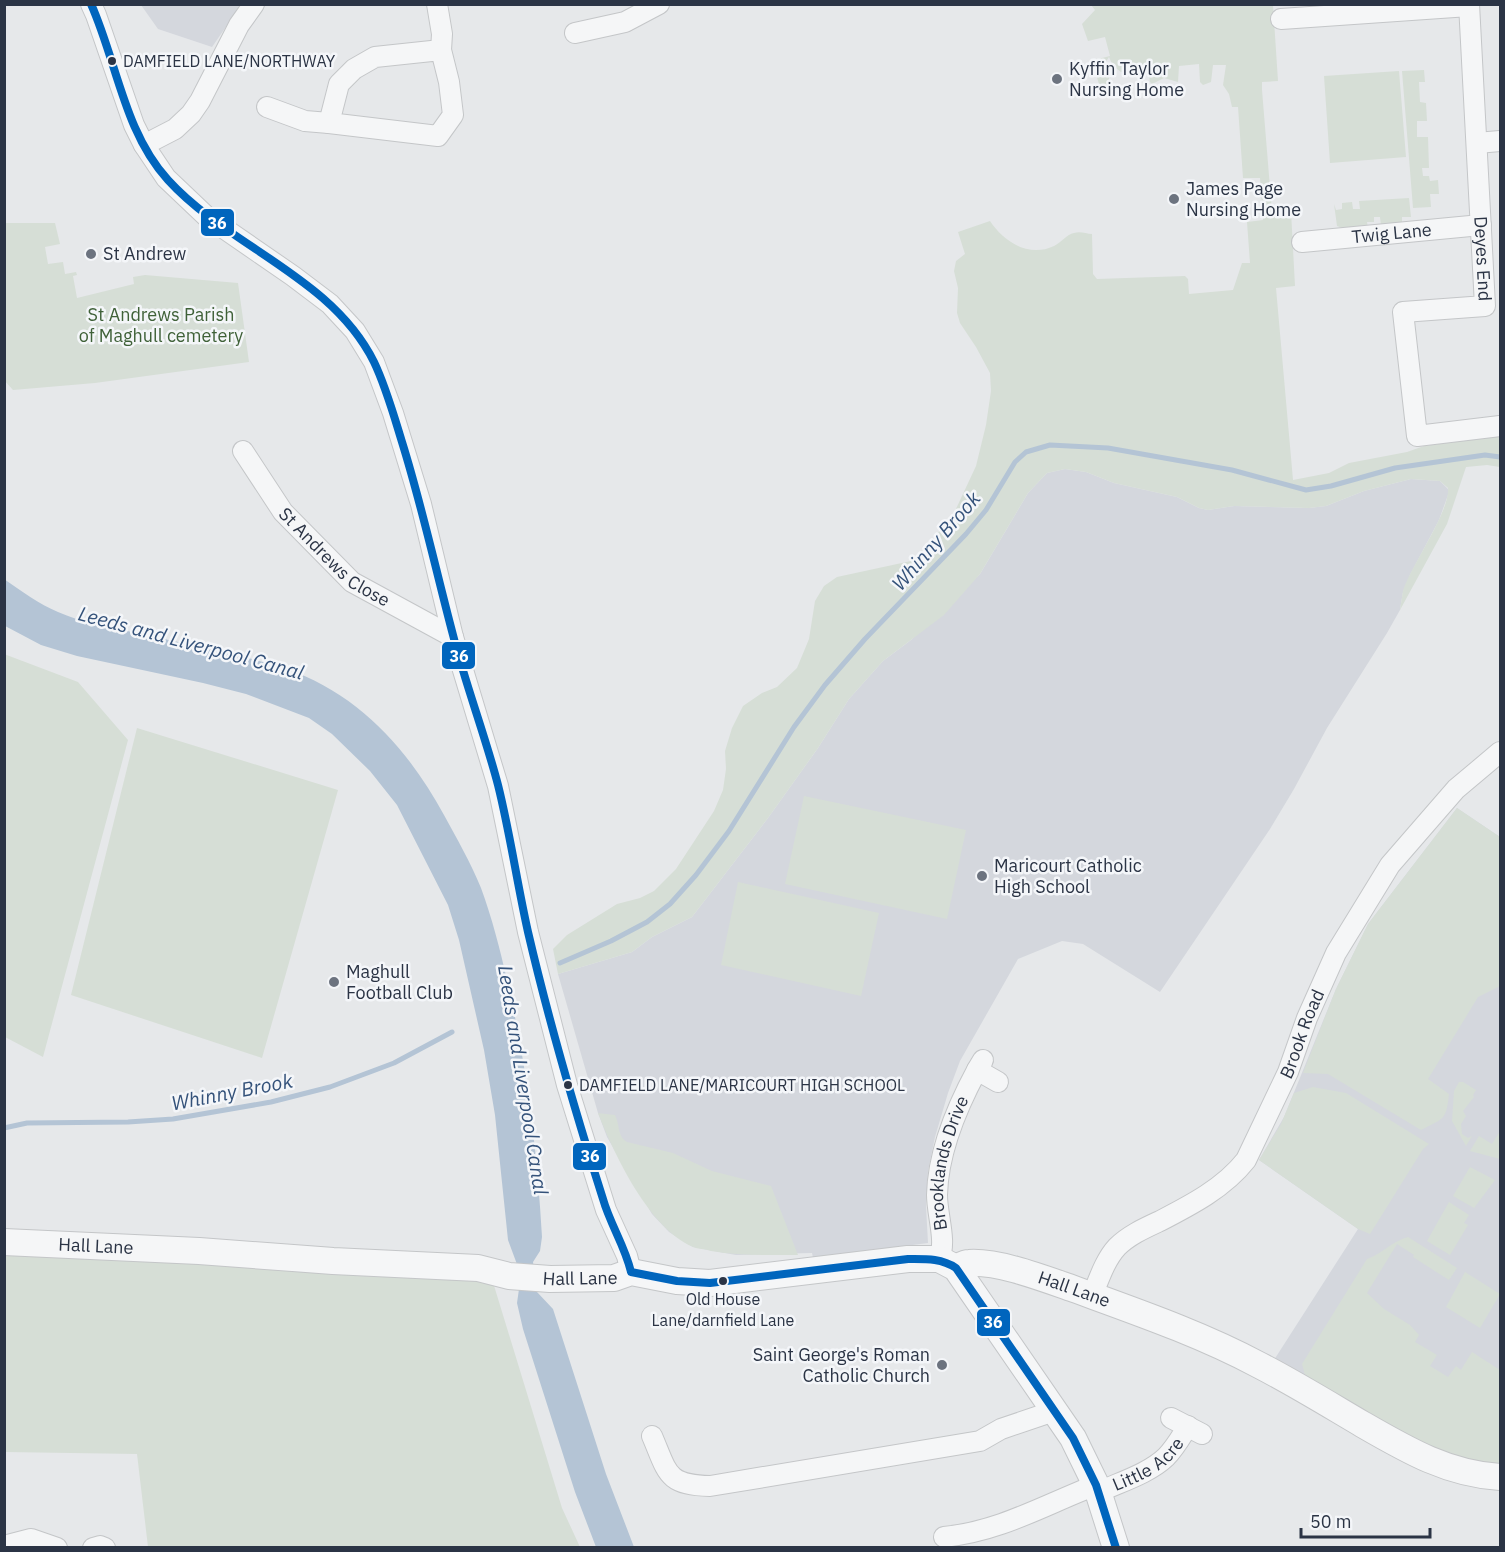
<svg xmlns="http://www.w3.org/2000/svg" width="1505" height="1552" viewBox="0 0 1505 1552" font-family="'IBM Plex Sans',sans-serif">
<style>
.built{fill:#d4d7dd}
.green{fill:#d6ded6}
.water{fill:#b4c4d5}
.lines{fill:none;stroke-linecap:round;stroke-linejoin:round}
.stream{stroke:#b4c4d5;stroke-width:5}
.minor-casing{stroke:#c4c6c8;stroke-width:22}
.tertiary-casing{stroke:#c4c6c8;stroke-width:28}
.minor{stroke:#f5f6f7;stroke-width:20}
.tertiary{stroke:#f5f6f7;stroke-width:26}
.bus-1-casing{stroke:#f4f6f9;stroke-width:12}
.bus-1{stroke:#0065bd;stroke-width:8}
.bus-dot{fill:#2b3445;stroke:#f4f6f9;stroke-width:2}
.poi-dot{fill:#6c737f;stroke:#f4f6f9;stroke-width:2}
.labels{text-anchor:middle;stroke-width:5;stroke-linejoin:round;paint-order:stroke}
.bus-label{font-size:16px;fill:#2b3445;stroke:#f4f6f9;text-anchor:start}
.poi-label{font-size:18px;fill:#2b3445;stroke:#f4f6f9;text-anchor:start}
.street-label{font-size:18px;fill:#2b3445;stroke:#f4f6f9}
.park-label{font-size:18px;fill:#3f6138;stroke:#f4f6f9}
.water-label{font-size:20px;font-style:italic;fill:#34527a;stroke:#f4f6f9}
.line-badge{stroke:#f4f6f9;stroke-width:2}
.badge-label{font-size:16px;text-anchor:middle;font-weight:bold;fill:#fff}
</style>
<rect width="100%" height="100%" fill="#e6e8ea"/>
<!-- built -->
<path class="built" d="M141,5H241L212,47L158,29Z
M1065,469L1086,472L1114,483L1177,497L1199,508L1208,510L1234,506L1309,508L1326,506L1364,491L1411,479L1440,481L1448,489V495L1439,520L1410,575L1403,592L1400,610L1387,633L1327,728L1294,789L1270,829L1160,992L1083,944L1062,941L1018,959L960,1061L948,1093L935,1137L928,1171L926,1206L928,1243L813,1258L812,1253L736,1255L693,1247L669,1232L652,1214L607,1137L598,1113L558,974L632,952L652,937L692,917L768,818L818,748L849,699L883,661L911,640L980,574L1028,493L1047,473Z
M1457,808L1500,837V1468L1478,1464L1274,1360L1358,1229L1259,1160L1284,1117L1336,989L1368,924Z"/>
<!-- green -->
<path class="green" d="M1091,5H1273L1278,81L1262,82V90L1272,212L1291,211L1295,286L1276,288L1293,480L1329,473L1349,463L1407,452L1424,446L1499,436L1500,467L1487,465L1466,467L1447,524L1400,610C1401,604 1402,597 1403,591C1411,565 1450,512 1448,488L1440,481L1411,479L1364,491L1326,506L1309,508L1234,506L1208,510L1199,508L1177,497L1114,483L1086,472L1065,469L1047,473L1028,493L980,574L944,615L883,661L849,699L818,748L768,818L692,917L652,937L632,952L558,974L553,949L567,935L617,904L640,898L654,891L676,869L714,811L723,790L726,769L725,751L732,728L743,706L762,693L777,687L797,668L809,639L815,601L824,586L837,577L911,561L934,538L955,511L976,466L986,425L991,391L990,373L976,347L960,323L957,313L958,288L954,271L956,261L965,254L958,232L990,221C1004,242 1029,258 1054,246C1061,243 1067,234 1074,233C1081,231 1086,234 1092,234L1093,274L1097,279L1185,276L1188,279L1189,294L1233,290L1242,263H1250L1247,222L1263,220L1260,178H1243L1238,107H1232L1229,94L1223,85L1226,65H1213L1211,82L1203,85L1200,82L1199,64L1179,66L1178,82L1164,78L1152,84L1150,82L1148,69L1121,72L1113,66L1109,57L1103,66L1104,70L1109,72V90L1105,91L1099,84L1092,62L1094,60L1110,56L1105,37L1088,41L1082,24L1095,10Z
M1424,70L1425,82H1419L1420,102L1426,103L1427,121H1417V137H1428L1429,168H1422L1423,176H1429L1430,181L1438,180L1439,194H1430L1431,207L1413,208L1402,71Z
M1399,71L1406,157L1330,163L1324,76Z
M1409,198L1411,217H1402V224L1381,226L1380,217H1374V222H1367L1368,228L1345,229L1337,226L1334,204L1336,210L1342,209V203L1352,202L1353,209H1360L1359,201Z
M4,223H55L60,244L45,247L48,264L63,262L65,274L76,272L77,275L73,276L77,298L134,284L133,277L145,275L238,283L249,362L95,383L13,390L4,380Z
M4,654L78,682L128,740L43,1057L5,1037Z
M137,728L338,790L262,1058L71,995Z
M804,796L966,830L947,919L785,884Z
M1457,808L1500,837V986L1478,997L1428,1079L1449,1094C1446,1121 1444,1118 1421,1130L1328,1074L1303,1073L1336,989L1368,924Z
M738,882L879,913L861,996L721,965Z
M1459,1082H1463L1476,1090L1473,1095L1474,1097L1463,1111L1466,1116L1461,1124L1462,1134L1468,1138L1472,1136L1466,1146L1452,1121L1454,1091Z
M1313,1087L1346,1093L1429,1144L1423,1149L1370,1234L1358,1229L1259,1160L1281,1124L1294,1093Z
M598,1113L615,1115C620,1125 617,1136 627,1142L673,1153L712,1171L771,1186L798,1255C769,1255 740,1256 711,1251C705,1249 698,1249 693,1247C649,1228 615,1156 598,1113Z
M1500,1131V1159L1470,1151L1479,1136L1492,1144Z
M1470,1167L1495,1180L1474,1208L1453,1196Z
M1449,1202L1469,1215L1464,1223L1468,1225L1450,1255L1427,1241Z
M1408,1237L1457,1268L1449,1280L1413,1257L1414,1255L1397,1244L1367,1293L1384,1309L1410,1325L1419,1335L1415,1342L1437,1355L1430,1366L1448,1377L1456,1366L1461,1370L1472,1352L1500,1370V1468C1429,1456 1368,1414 1306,1379L1302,1364L1367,1259C1382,1254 1392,1241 1408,1237Z
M4,1249L492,1279L562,1508L580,1547H148L137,1454L5,1452Z
M1465,1272L1500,1294L1480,1328L1446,1307Z"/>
<!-- water -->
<path class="water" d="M4,579C21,591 39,604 58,612C81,622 107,627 132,632C183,644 235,652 286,669C358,693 408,749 444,815C457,839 471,863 481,888C492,918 500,949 507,980C527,1067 537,1148 542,1237L540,1251L533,1262L537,1292L553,1309L606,1474L634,1547H596L575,1492L523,1329L517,1303L519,1289L518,1267L508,1240L495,1115L484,1050L459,940L448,905L397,805L370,771L332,734L309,718L246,694L203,683L77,656L41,645L7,627L5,626Z"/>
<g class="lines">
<!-- stream -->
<path class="stream" d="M560,963L611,941L647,922L670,904L696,875L729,831L794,727L825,685L865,639L966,534L986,510L1015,462L1026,452L1050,445L1108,448L1232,470L1306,490L1331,486L1395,468L1485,455L1500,457
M4,1128L27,1123L128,1122L173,1119L271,1102L330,1087L394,1063L452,1032"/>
<defs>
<g id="minor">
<path d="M91,4L96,15L134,125L144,145L166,178L206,216L293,276L330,304L355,331L374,362L393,413L421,504L453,637L498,786L528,932L567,1085L606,1210L627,1256L631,1272"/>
<path d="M437,4L442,34L441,50L449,82L453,115L438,136L329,123L339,84L354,69L375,57L441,50"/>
<path id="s1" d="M1469,4L1485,306L1403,312L1417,436L1500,426"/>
<path d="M1281,19L1469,6"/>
<path d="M575,33L625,22L659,4"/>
<path d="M267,107L305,121L329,123"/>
<path d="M1477,143L1500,141"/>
<path d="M144,145L175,129L191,114L200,101L239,25L254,4"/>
<path id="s2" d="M1302,242L1481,225"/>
<path id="s3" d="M243,451L283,512L352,582L453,637"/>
<path d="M983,1060L977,1070L998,1082"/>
<path id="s4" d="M939,1259C947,1242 937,1215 937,1195C938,1152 957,1107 977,1070"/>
<path id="s5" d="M1092,1296C1099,1279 1105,1260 1117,1247C1129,1235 1145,1228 1160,1221C1191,1205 1224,1188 1246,1160L1288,1072L1307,1018L1336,953L1390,865L1456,789L1500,752"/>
<path d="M1171,1418L1202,1434"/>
<path d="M652,1436C668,1473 666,1485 710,1486L980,1441L1001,1429L1054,1411"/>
<path id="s6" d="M1099,1492C1120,1482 1148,1474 1166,1457C1175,1448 1181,1437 1188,1426"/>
<path d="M944,1537C1001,1531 1044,1505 1096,1485"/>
<path d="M4,1546L31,1539L57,1548"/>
<path d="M93,1548L100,1546L105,1548"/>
</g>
<g id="tertiary">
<path id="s7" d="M4,1242L199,1251L333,1261L478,1268L509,1276L550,1279L614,1278L631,1272L677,1281L710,1283L908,1259H939L956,1268L1073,1438L1096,1485L1116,1548"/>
<path id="s8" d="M956,1268C960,1266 964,1263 969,1263C999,1261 1045,1279 1074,1289C1137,1312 1201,1334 1259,1365C1294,1383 1328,1404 1362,1424C1407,1450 1448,1474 1500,1477"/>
</g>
</defs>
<!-- minor casing -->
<use href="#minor" class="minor-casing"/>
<!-- tertiary casing -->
<use href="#tertiary" class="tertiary-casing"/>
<!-- minor -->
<use href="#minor" class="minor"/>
<!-- tertiary -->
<use href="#tertiary" class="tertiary"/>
<defs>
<path id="bus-1" d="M91,4C117,62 124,132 168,180C229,247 332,277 374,362C386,387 394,416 402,442C422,506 436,571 453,635C466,686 485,735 498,785C510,833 517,883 528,932C549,1022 575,1111 603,1199C610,1224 625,1246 631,1272L677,1281L710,1283L908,1259C925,1259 941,1258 956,1268L1073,1438L1096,1485L1116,1548"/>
</defs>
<!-- bus-1 casing -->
<use href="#bus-1" class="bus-1-casing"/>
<!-- bus-1 -->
<use href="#bus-1" class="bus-1"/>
</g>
<!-- markers -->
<g class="bus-dot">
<circle cx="112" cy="61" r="5"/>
<circle cx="568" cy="1085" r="5"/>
<circle cx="723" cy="1281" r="5"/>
</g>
<g class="poi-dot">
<circle cx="1057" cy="79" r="6"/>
<circle cx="1174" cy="199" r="6"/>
<circle cx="91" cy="254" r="6"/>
<circle cx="982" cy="876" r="6"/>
<circle cx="334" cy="982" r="6"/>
<circle cx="942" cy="1365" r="6"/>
</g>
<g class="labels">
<!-- bus labels -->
<g class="bus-label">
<text x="123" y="67">DAMFIELD LANE/NORTHWAY</text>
<text x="579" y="1091">DAMFIELD LANE/MARICOURT HIGH SCHOOL</text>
<text x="723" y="1305" text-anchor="middle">Old House<tspan x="723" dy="21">Lane/darnfield Lane</tspan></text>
</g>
<!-- poi labels -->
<g class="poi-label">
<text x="1069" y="75">Kyffin Taylor<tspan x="1069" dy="21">Nursing Home</tspan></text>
<text x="1186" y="195">James Page<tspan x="1186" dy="21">Nursing Home</tspan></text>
<text x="103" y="260">St Andrew</text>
<text x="994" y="872">Maricourt Catholic<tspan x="994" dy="21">High School</tspan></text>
<text x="346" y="978">Maghull<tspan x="346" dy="21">Football Club</tspan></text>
<text x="930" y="1361" text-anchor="end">Saint George's Roman<tspan x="930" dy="21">Catholic Church</tspan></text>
</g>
<!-- street labels -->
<g class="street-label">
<text dy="6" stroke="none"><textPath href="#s2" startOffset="90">Twig Lane</textPath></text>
<text dy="6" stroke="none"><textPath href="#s1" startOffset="255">Deyes End</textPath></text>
<text dy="6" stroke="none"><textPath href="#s3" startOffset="142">St Andrews Close</textPath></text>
<text dy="6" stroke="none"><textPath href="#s5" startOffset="350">Brook Road</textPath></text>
<text dy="6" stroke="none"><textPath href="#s4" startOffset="98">Brooklands Drive</textPath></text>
<text dy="6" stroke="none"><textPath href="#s7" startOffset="92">Hall Lane</textPath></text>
<text dy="6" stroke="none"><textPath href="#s7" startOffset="578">Hall Lane</textPath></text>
<text dy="6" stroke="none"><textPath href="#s8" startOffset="123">Hall Lane</textPath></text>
<text dy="6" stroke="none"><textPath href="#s6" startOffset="57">Little Acre</textPath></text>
</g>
<!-- park labels -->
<g class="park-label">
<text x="161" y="321">St Andrews Parish<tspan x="161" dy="21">of Maghull cemetery</tspan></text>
</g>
<!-- water labels -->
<g class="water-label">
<text transform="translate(936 541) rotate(-49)" y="7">Whinny Brook</text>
<text transform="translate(191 643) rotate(15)" y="7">Leeds and Liverpool Canal</text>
<text transform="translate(523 1080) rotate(81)" y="7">Leeds and Liverpool Canal</text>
<text transform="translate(232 1092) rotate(-11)" y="7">Whinny Brook</text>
</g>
</g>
<g class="line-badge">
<rect x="200" y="208" width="35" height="29" rx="6" fill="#0065bd"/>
<rect x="441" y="641" width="35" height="29" rx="6" fill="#0065bd"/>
<rect x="572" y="1142" width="35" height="29" rx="6" fill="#0065bd"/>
<rect x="976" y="1308" width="35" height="29" rx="6" fill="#0065bd"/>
</g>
<g class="badge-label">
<text x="217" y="229">36</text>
<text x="459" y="662">36</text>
<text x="590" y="1162">36</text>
<text x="993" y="1328">36</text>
</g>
<!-- border -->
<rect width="1505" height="1552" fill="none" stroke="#2b3445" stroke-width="12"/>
<!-- scale -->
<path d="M1301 1528v9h129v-9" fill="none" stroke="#2b3445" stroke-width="3"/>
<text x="1310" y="1528" font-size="18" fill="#2b3445" stroke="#f4f6f9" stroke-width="4.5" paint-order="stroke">50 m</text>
</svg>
